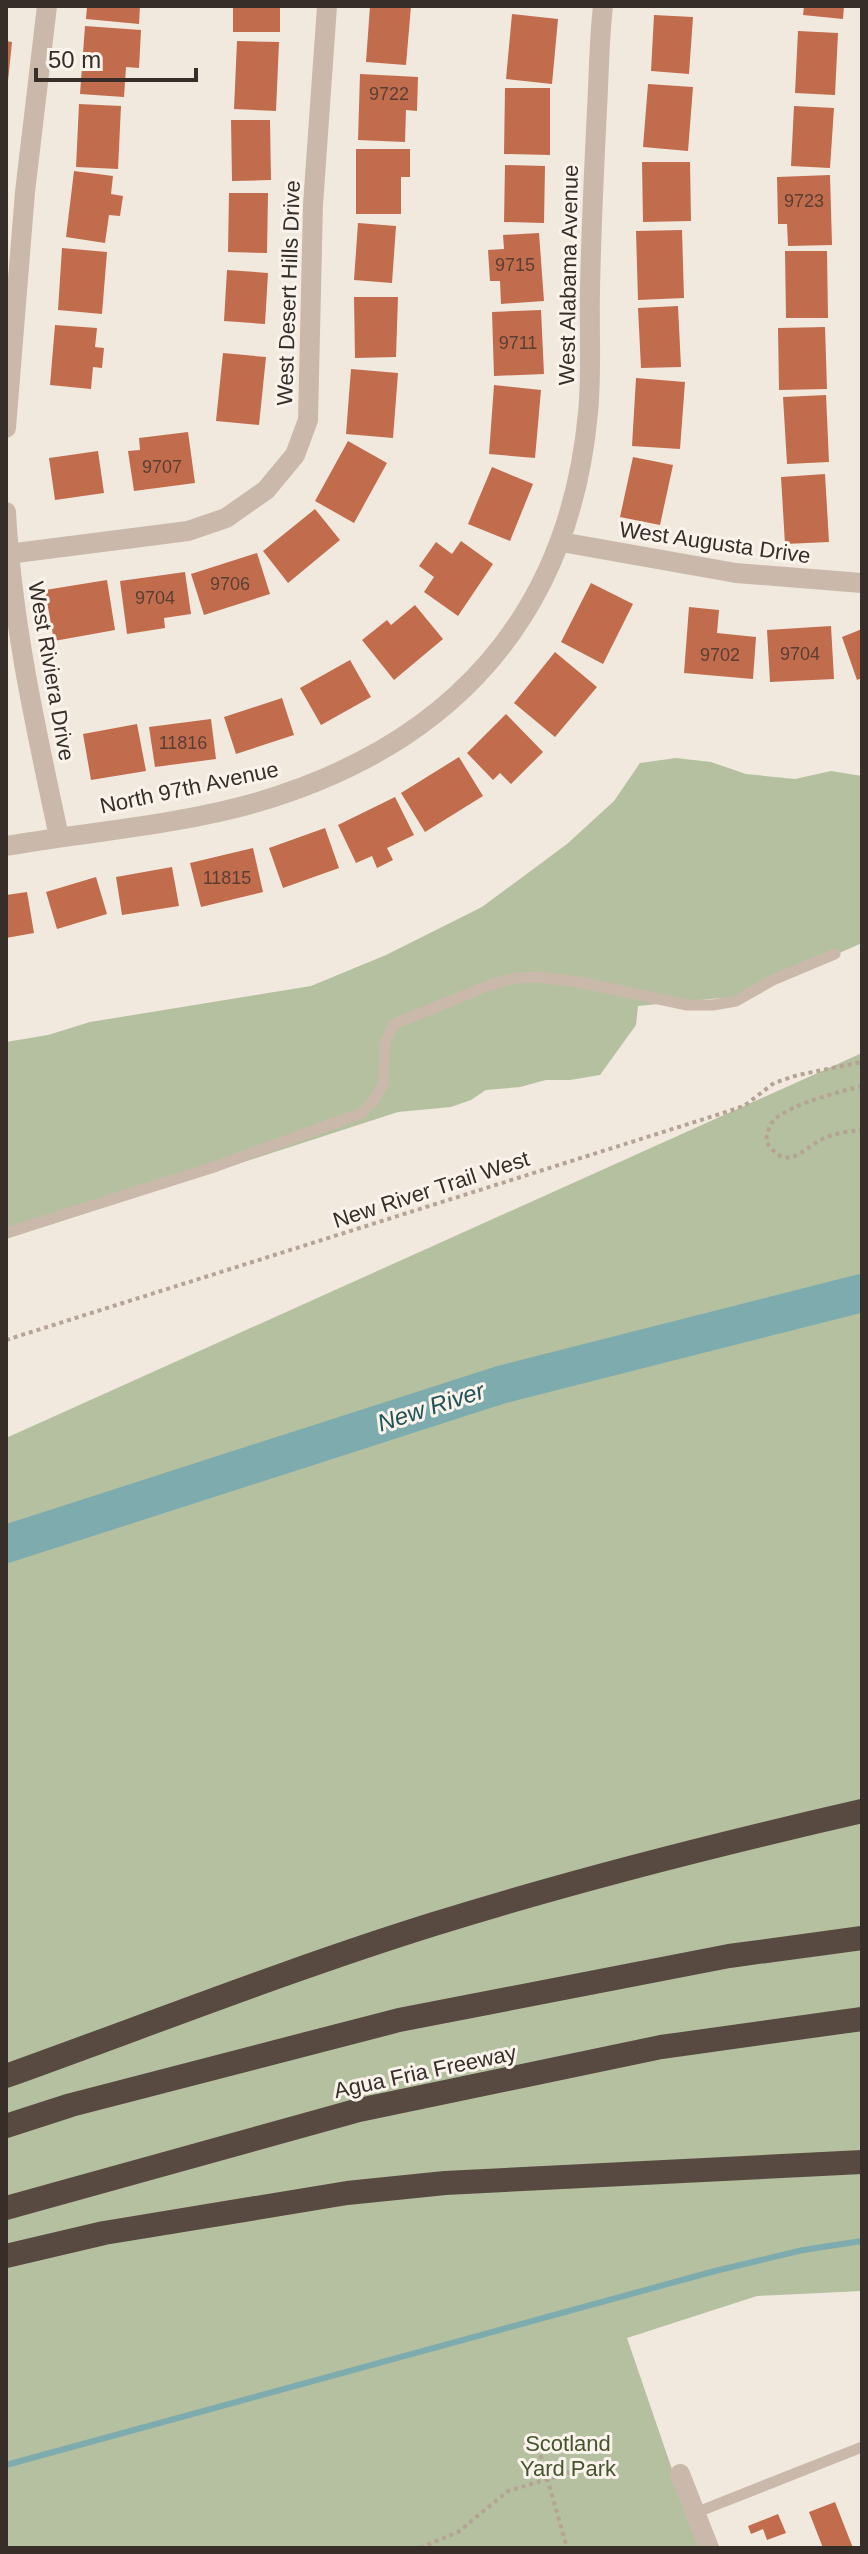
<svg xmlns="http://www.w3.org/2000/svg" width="868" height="2554" viewBox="0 0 868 2554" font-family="Helvetica,sans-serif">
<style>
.green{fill:#b4c09f}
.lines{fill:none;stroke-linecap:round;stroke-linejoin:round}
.stream{stroke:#7eabae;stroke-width:6}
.river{stroke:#7eabae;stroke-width:38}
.building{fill:#c16c4d}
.path{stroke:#b5a395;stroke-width:4;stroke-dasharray:4 4;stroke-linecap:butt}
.service{stroke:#cab9aa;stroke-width:11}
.minor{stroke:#cab9aa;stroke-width:20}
.motorway{stroke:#584941;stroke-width:24}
.labels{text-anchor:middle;stroke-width:6;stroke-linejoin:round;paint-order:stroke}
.number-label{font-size:18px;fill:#5a3e33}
.street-label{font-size:22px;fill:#372e2a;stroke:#f9f3eb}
.park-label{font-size:22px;fill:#46552e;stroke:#f9f3eb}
.water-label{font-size:24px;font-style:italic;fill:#215358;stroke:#f9f3eb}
</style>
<rect width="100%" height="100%" fill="#f2e9de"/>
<!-- green -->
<path class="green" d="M676,758L711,762L746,774L795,779L831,771L862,776V943L742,996L638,1006L636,1025L600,1075L570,1080H546L520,1087L486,1090L471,1100L451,1107L398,1112L6,1239V1042L48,1035L90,1022L311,986L386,955L482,907L567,844L614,801L640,763Z
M862,1053V2291L757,2296L627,2338L699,2548H6V1438Z"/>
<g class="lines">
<!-- stream -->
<path class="stream" d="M6,2465L715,2271L803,2250L862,2241"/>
<!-- river -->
<path class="river" d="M6,1544L500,1385L862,1293"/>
</g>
<!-- building -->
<path class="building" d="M87,6H140L139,24L86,19Z
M233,6H280V32H233Z
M370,6H411L406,65L366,62Z
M804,6H844L843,19L803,15Z
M512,14L558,19L552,84L506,79Z
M654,15L693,17L689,74L651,71Z
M85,26L141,30L139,68L126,67L124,97L80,94Z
M798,31L838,33L835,95L795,93Z
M6,41L12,42L8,81H6Z
M237,41L279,42L276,111L234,109Z
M360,74L418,77L417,111L406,110L405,142L358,140Z
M648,84L693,87L688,151L643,147Z
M505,88H550V155L504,154Z
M79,104L121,106L118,169L76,167Z
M794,106L834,108L830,168L791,166Z
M231,120H270L271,180L232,181Z
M356,149H410V177H401V214H356Z
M642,162H690L691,221L643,222Z
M505,165L545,166L544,223L504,222Z
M74,171L113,176L111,194L123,196L120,216L109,215L105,243L66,237Z
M830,175L832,245L788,246L787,224H778L777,177Z
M229,193H268L267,253L228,252Z
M358,223L396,226L392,283L354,280Z
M682,230L684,298L638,300L636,231Z
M539,233L544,301L501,304L500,281H490L488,250L504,249L503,235Z
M62,248L107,252L102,314L58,310Z
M785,251H827L828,318H786Z
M227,270L268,273L265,324L224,321Z
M354,297H398L396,357L355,358Z
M678,306L681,367L641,368L638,308Z
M541,310L544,374L494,376L492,312Z
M55,325L97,328L95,347L104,348L102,368L93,367L91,389L50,385Z
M825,327L827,389L779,390L778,328Z
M223,353L266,357L259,425L216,421Z
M351,369L398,373L393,438L346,434Z
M636,378L685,382L680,449L632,446Z
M494,385L541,390L535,458L489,454Z
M826,395L829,462L787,464L783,397Z
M188,432L195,483L134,491L128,451L140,450L139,438Z
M348,441L387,463L354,523L315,501Z
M98,451L104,493L55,500L49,458Z
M633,457L673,465L660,525L620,517Z
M492,467L533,484L510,541L468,524Z
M825,474L829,542L785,544L781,477Z
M315,509L340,540L288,583L263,551Z
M461,541L493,564L458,616L424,592L434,577L419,566L436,542L452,554Z
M257,553L270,594L204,615L191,574Z
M185,572L191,614L164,618L165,628L127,634L120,581Z
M107,580L115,630L54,641L45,590Z
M591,583L633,604L603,664L561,642Z
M415,605L443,639L394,680L362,640L387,620L391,625Z
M689,607L719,610L717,633L756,637L753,679L684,673Z
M831,626L834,679L770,682L767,630Z
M862,629V678L857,680L842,637Z
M555,652L597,687L555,737L514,703Z
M350,660L371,697L321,725L300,688Z
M282,698L294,735L236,754L224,717Z
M506,714L543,752L511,784L500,773L493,780L467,753Z
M211,719L216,759L155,767L149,727Z
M137,724L146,771L91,780L83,734Z
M459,757L483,796L425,832L401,793Z
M395,797L414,835L387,848L393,860L377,868L372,856L356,863L338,825Z
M325,828L339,868L283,888L269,848Z
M253,848L263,892L201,907L190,863Z
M172,867L179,906L122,915L116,877Z
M96,877L107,914L57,929L46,892Z
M27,892L34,933L6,938V895Z
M835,2502L853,2548H823L809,2512Z
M778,2514L786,2533L767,2540L763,2529L751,2534L748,2526Z"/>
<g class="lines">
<!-- path -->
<path class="path" d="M862,1086C839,1092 795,1103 776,1118C769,1124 767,1133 766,1141C787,1174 802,1149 824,1138C836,1133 850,1131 862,1130
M6,1340L723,1113L744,1106L774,1083L798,1075L862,1062
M534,2432L567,2548
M420,2548L458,2532L508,2491L578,2470"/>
<!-- service -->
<path class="service" d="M6,1233L211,1168L362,1113L374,1100L383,1085L385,1043L394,1024L490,985L515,978L540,977L584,983L687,1005H713L736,1001L773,980L835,954
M695,2513L862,2447"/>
<!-- minor -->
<path class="minor" d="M6,428L25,192L47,6
M6,512C12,623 36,729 59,837
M561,542L736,573L862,583
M8,554L188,531L226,518L266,490L295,455L308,420L313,205L327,6
M6,846C87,832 179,825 258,802C451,745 569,617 588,413C592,373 589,332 590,291C591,231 594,170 597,109C599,75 599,40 603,6
M680,2474L709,2548"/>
<!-- motorway -->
<path class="motorway" d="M6,2076C148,2025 290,1969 434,1924C575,1880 718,1844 862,1811
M6,2126L71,2105L399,2020L729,1956L862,1938
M6,2208L359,2110L661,2047L862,2019
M6,2256L104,2233L347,2193L445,2183L862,2162"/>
</g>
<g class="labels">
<!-- number labels -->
<g class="number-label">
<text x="389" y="100">9722</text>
<text x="804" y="207">9723</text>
<text x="515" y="271">9715</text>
<text x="518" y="349">9711</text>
<text x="162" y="473">9707</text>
<text x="230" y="590">9706</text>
<text x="155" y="604">9704</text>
<text x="800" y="660">9704</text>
<text x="720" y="661">9702</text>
<text x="183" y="749">11816</text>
<text x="227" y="884">11815</text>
</g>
<!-- street labels -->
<g class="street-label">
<text transform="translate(568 275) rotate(-89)" y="8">West Alabama Avenue</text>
<text transform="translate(288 293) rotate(-88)" y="8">West Desert Hills Drive</text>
<text transform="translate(715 542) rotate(8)" y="8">West Augusta Drive</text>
<text transform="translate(52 671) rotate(80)" y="8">West Riviera Drive</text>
<text transform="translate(189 787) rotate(-12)" y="8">North 97th Avenue</text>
<text transform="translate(431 1189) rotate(-18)" y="8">New River Trail West</text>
<text transform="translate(425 2071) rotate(-12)" y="8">Agua Fria Freeway</text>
</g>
<!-- park labels -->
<g class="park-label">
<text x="568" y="2451">Scotland<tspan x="568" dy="25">Yard Park</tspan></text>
</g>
<!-- water labels -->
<g class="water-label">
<text transform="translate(431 1407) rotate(-18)" y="8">New River</text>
</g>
</g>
<!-- border -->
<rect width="868" height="2554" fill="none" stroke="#372e2a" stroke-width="16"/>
<!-- scale -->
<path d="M36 68v12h160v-12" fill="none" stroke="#372e2a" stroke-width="4"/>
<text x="48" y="68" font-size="24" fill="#372e2a" stroke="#f9f3eb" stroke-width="6" paint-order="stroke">50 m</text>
</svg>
